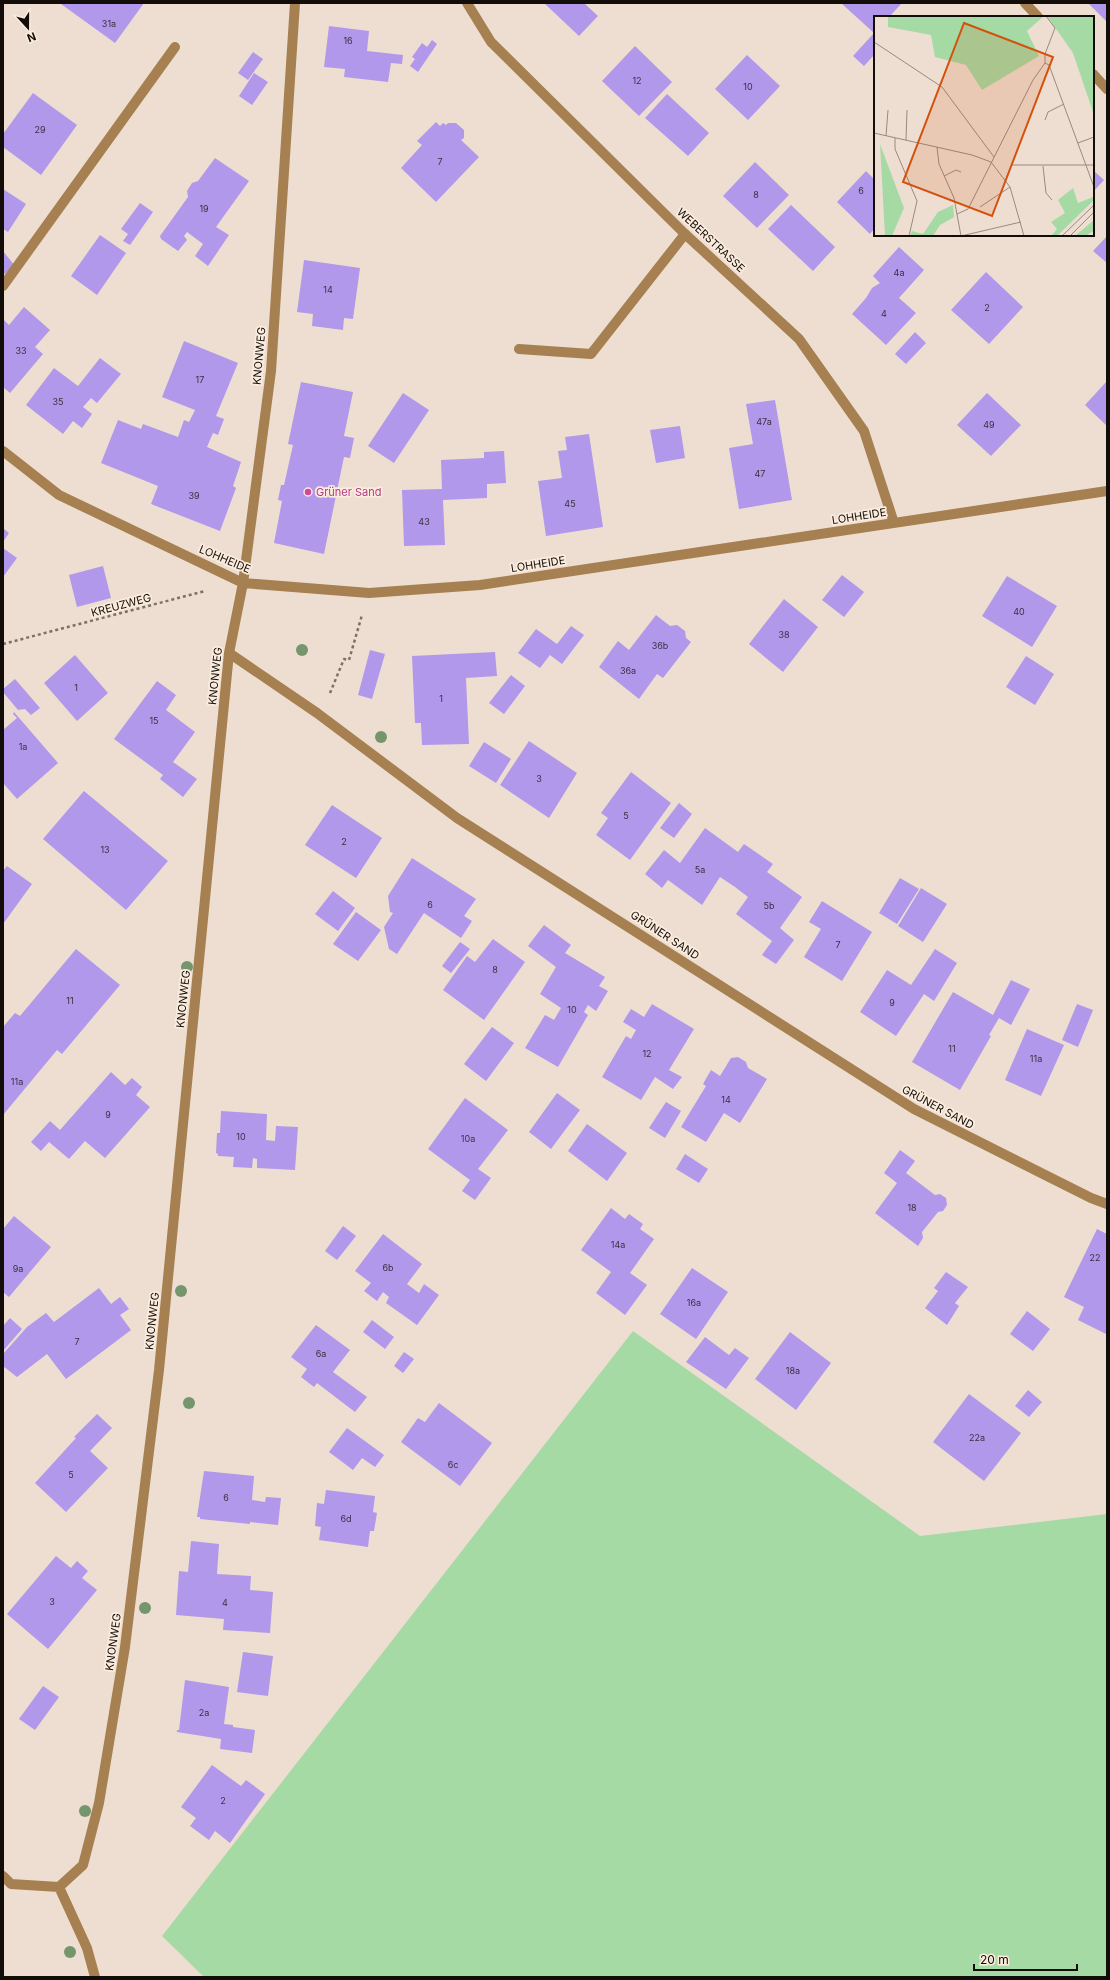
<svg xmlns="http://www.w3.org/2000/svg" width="1110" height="1980" viewBox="0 0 1110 1980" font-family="Inter,sans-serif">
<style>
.green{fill:#a5daa5}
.building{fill:#b198ea}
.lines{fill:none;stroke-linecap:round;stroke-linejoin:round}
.path{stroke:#7b7168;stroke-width:2.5;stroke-dasharray:3 3;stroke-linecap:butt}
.lane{stroke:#a68050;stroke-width:10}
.street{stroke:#a68050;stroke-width:10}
.tree{fill:#75966d}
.hotel-dot{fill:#d1479c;stroke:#fbecde;stroke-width:1.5}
.labels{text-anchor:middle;stroke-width:3.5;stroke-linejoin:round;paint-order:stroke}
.number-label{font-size:9px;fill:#3a3040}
.street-label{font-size:11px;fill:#120d08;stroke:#fbecde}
.hotel-label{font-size:11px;fill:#b23c85;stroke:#fbecde;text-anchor:start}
.inset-road{fill:none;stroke:#968a81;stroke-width:1}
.view{fill:#d3510c;fill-opacity:0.15;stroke:#d3510c;stroke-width:2}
.inset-edge{fill:none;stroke:#120d08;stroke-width:2}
</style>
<rect width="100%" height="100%" fill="#eeded1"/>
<!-- green -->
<path class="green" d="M633,1331L920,1536L1107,1514V1977H204L162,1936Z"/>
<!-- building -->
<path class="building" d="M62,3H144L115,43L61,4Z
M544,3H584L598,16L579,36Z
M841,3H902L889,17H875V54L864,66L853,56L874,33Z
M1088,3H1107V22Z
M329,26L369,31L367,51L403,55L402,64L391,63L388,82L344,77L345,69L324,67Z
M432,40L437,44L418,72L410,66L415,59L412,57L422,43L427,47Z
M635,46L672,82L639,116L602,81Z
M253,52L263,59L248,80L238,73Z
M747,55L780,86L748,120L715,89Z
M254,73L268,82L252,105L239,96Z
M33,93L77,125L41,175L3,147V134Z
M667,94L709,133L688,156L645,118Z
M436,122L440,126L443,123L446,125L448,123H456L464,130V138L461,140L479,157L436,202L401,168L422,145L417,141Z
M215,158L249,181L216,227L229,235L208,266L195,256L203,244L187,232L184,236L187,240L178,251L161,239L160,236L188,197L187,191L192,183L198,181Z
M755,162L789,195L757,228L723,196Z
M1093,170L1104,180L1093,192Z
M866,171L875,180V228L870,234L837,202Z
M3,189L26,204L8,232L3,229Z
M140,203L153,212L130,245L123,241L128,234L121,229Z
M791,205L835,247L813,271L768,229Z
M100,235L126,253L97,295L71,276Z
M1107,236V263L1093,251Z
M899,247L924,270L899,298L916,313L886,345L852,314L866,298L872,288L880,283L873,276Z
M3,251L15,266L3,275Z
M304,260L360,268L353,319L344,318L343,330L312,326L313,314L297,312Z
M986,272L1023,307L989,344L951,310Z
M24,307L50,330L35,347L43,354L10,393L3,387V319L9,325Z
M915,332L926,343L906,364L895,354Z
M184,341L238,363L216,416L224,419L218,435L213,433L207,447L241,462L233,486L236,488L220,531L151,504L158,486L101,463L118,420L141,429L143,424L178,437L184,420L189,422L195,410L162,397Z
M100,358L121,374L97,403L91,398L83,407L92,414L82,428L73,421L63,434L26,405L54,368L78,386Z
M1107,381V426L1085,405Z
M301,382L353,392L344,436L354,438L350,458L344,457L324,554L274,543L282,501L278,500L281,485H284L293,445L288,444Z
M403,393L429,410L394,463L368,446Z
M987,393L1021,425L991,456L957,425Z
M775,400L792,500L739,509L729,448L753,444L746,404Z
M680,426L685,458L656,463L650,430Z
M589,434L603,527L546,536L538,481L562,478L558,451L567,450L565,437Z
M504,451L506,483L487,484V498L443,500L445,545L404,546L402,490L442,489L441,460L484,458V452Z
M3,528L9,533L3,542Z
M3,548L17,558L3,577Z
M103,566L111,598L77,607L69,575Z
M842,575L864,592L844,617L822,600Z
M1007,576L1057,606L1032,647L982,616Z
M784,599L818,627L783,672L749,644Z
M656,615L670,626L677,625L685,631L686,638L691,642L663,678L657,674L639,699L599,667L618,641L629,650Z
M571,626L584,635L562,664L550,655L540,668L518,653L536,629L557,644Z
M370,650L385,654L372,699L358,695Z
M495,652L497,676L466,678L469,744L422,745L421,723H415L412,656Z
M75,655L108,693L77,721L44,683Z
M1026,656L1054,674L1035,705L1006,687Z
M511,675L525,686L504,714L489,703Z
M15,679L40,708L31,715L25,709L18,710L3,692V689Z
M157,681L176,695L166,710L195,732L173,762L197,779L183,797L160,779L163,775L114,739Z
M14,712L58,763L17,799L3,783V730L17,718L13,714Z
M529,741L577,773L549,818L500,785Z
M484,742L511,759L496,783L469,766Z
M631,772L671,803L630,860L596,835L608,818L601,813Z
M84,791L168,861L126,910L43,839Z
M679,803L692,814L674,838L660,828Z
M332,805L382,838L356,878L305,845Z
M705,828L738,852L744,844L773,864L767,872L802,897L780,928L794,940L776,964L762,955L772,941L736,914L748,897L735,887L720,877L702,905L668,880L662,888L645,874L664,850L680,863Z
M412,858L476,899L464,916L472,921L461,938L424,913L397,954L389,949L384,927L393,913L390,912L388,896Z
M7,866L32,884L3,924V871Z
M900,878L919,889L897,924L879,913Z
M921,888L947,904L923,942L898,926Z
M333,891L355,908L338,931L315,914Z
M822,901L872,932L842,981L804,957L821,929L809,922Z
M356,912L381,930L358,961L333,944Z
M544,925L571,945L565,953L605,977L599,986L608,991L596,1011L588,1005L584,1012L588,1015L558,1067L525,1048L545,1015L554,1020L561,1008L540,994L556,967L528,946Z
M493,939L525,962L484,1020L443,990L467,956L475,962Z
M460,942L470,949L451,973L442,966Z
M76,949L120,985L62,1054L57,1050L3,1115V1027L15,1013L20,1016Z
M935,949L957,963L934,1001L924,994L896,1036L860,1012L887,970L911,985Z
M1011,980L1030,989L1011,1025L999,1018L989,1035L991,1036L960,1090L912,1062L953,992L993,1015Z
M652,1004L694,1029L669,1070L682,1077L673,1089L655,1077L641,1100L602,1077L626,1036L631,1039L636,1030L623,1022L631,1009L644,1017Z
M1077,1004L1093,1010L1078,1047L1062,1040Z
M492,1027L514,1043L486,1081L464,1064Z
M1027,1029L1064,1045L1041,1096L1005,1080Z
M738,1057L746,1062L748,1068L767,1079L740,1123L724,1113L706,1142L681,1127L706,1086L703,1084L711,1070L720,1076L731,1058Z
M111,1072L125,1085L132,1078L142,1087L136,1095L150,1107L105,1158L85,1141L69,1159L49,1142L41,1151L31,1142L50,1121L60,1130Z
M557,1093L580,1110L551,1149L529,1132Z
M465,1098L508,1130L478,1169L491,1178L475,1200L462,1191L470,1180L428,1149Z
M666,1102L681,1111L665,1138L649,1128Z
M221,1111L267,1114L266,1140L275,1141L276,1126L298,1127L295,1170L257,1168V1159L253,1158L252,1168L233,1167L234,1157L218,1156V1154L216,1153L217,1133H220Z
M587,1124L627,1153L607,1181L568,1151Z
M900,1150L915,1161L906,1173L935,1195L940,1194L946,1198L947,1205L943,1211L938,1212L922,1232L923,1238L918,1246L875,1213L897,1183L884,1173Z
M685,1154L708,1169L699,1183L676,1169Z
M611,1208L625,1219L629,1214L643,1224L640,1229L654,1239L630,1273L647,1285L625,1315L596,1293L611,1272L581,1250Z
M14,1216L51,1247L9,1297L3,1292V1229Z
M343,1226L356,1236L337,1260L325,1251Z
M1097,1229L1107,1234V1331L1106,1334L1078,1320L1084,1307L1064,1297Z
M383,1234L422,1264L407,1284L419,1293L424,1284L439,1295L417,1325L386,1303L389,1297L383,1292L377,1301L364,1291L371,1283L355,1271Z
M692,1268L728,1292L696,1339L660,1314Z
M946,1272L968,1287L955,1303L959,1306L947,1325L925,1308L938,1291L934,1288Z
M99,1288L111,1304L120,1297L129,1309L120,1315L131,1330L66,1379L47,1354L17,1377L3,1366V1354L27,1327L46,1313L54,1322Z
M1027,1311L1050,1329L1033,1351L1010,1334Z
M10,1318L22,1329L3,1351V1326Z
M372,1320L394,1337L385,1349L363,1332Z
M316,1325L350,1350L333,1372L367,1397L355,1412L317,1383L314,1387L301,1377L307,1369L291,1357Z
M790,1332L831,1363L796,1410L755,1379Z
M705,1337L729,1355L735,1348L749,1358L726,1389L686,1362Z
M404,1352L414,1359L403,1373L394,1366Z
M1028,1390L1042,1402L1029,1417L1015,1406Z
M969,1394L1021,1433L984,1481L933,1442Z
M439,1403L492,1443L460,1486L401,1442L418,1418L425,1422Z
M97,1414L112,1428L90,1451L108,1468L66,1512L35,1483L76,1438L74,1437Z
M347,1428L384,1455L375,1467L362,1458L353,1470L329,1452Z
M204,1471L254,1476L252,1500L265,1502L266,1497L281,1498L278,1525L250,1522V1524L200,1519V1517H197Z
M326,1490L375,1496L373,1512L377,1513L374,1531H370L368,1547L319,1540L321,1527L315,1526L317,1503L324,1504Z
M191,1541L219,1544L217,1574L251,1576L250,1590L273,1592L270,1633L223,1630L224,1619L176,1615L179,1571L188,1572Z
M56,1556L71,1568L77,1561L88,1571L82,1578L97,1590L48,1649L7,1614Z
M243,1652L273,1656L268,1696L237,1692Z
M185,1680L229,1687L224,1724L233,1725V1727L255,1730L252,1753L220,1749L221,1739L177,1732V1730H179Z
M43,1686L59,1697L35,1730L19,1719Z
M212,1765L241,1786L246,1780L265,1794L230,1843L215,1831L209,1840L190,1826L196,1818L181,1807Z"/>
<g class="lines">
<!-- path -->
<path class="path" d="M3,644L205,591
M330,693L344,659L349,660L362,615"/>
<!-- lane -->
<path class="lane" d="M3,286L175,47
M519,349L591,354L685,234"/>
<!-- street -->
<path class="street" d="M467,3L491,42L685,234L799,339L864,431L894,523
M1025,3L1038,17
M1093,74L1107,89
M3,451L59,495L243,583L369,593L480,585L1107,491
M229,653L317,713L457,818L914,1109L1091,1198L1107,1204
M3,1876L11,1884L59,1887
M59,1887L83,1865L99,1803L125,1647L159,1370L229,653L243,583L271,371L295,3
M59,1887L87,1948L95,1977"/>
</g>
<!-- trees -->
<g class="tree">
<circle cx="302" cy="650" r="6"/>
<circle cx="381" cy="737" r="6"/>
<circle cx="187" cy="967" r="6"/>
<circle cx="181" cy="1291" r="6"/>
<circle cx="189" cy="1403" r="6"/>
<circle cx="145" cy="1608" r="6"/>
<circle cx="85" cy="1811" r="6"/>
<circle cx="70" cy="1952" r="6"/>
</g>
<!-- markers -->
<circle class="hotel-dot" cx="308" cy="492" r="4"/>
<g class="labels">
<!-- number labels -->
<g class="number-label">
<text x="109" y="27">31a</text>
<text x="348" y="44">16</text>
<text x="637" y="84">12</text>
<text x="748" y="90">10</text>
<text x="40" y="133">29</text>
<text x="440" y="165">7</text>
<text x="861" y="194">6</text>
<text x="756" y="198">8</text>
<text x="204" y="212">19</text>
<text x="899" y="276">4a</text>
<text x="328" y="293">14</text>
<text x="987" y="311">2</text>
<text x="884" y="317">4</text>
<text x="21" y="354">33</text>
<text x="200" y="383">17</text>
<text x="58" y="405">35</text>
<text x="764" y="425">47a</text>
<text x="989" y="428">49</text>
<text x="760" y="477">47</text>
<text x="194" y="499">39</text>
<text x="570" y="507">45</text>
<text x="424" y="525">43</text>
<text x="1019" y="615">40</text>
<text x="784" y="638">38</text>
<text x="660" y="649">36b</text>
<text x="628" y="674">36a</text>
<text x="76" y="691">1</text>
<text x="441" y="702">1</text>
<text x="154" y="724">15</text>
<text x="23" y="750">1a</text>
<text x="539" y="782">3</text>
<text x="626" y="819">5</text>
<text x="344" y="845">2</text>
<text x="105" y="853">13</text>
<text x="700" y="873">5a</text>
<text x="430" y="908">6</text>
<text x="769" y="909">5b</text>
<text x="838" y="948">7</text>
<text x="495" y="973">8</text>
<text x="70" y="1004">11</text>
<text x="892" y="1006">9</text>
<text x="572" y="1013">10</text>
<text x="952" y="1052">11</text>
<text x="647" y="1057">12</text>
<text x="1036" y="1062">11a</text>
<text x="17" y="1085">11a</text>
<text x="726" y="1103">14</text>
<text x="108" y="1118">9</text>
<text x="241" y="1140">10</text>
<text x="468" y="1142">10a</text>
<text x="912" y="1211">18</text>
<text x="618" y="1248">14a</text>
<text x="1095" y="1261">22</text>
<text x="388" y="1271">6b</text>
<text x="18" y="1272">9a</text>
<text x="694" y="1306">16a</text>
<text x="77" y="1345">7</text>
<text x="321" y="1357">6a</text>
<text x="793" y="1374">18a</text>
<text x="977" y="1441">22a</text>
<text x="453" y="1468">6c</text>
<text x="71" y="1478">5</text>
<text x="226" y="1501">6</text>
<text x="346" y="1522">6d</text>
<text x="52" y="1605">3</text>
<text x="225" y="1606">4</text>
<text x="204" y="1716">2a</text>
<text x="223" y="1804">2</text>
</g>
<!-- street labels -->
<g class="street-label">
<text transform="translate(711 240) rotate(43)" y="4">WEBERSTRASSE</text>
<text transform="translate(259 356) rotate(-85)" y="4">KNONWEG</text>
<text transform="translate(859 516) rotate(-9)" y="4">LOHHEIDE</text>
<text transform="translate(225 559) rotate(23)" y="4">LOHHEIDE</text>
<text transform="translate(538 564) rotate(-9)" y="4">LOHHEIDE</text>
<text transform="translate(121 605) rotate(-15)" y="4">KREUZWEG</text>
<text transform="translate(215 676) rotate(-84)" y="4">KNONWEG</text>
<text transform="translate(665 935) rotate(33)" y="4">GRÜNER SAND</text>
<text transform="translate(183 999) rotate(-84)" y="4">KNONWEG</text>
<text transform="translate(938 1107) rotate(28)" y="4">GRÜNER SAND</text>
<text transform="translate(152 1321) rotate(-84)" y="4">KNONWEG</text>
<text transform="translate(113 1642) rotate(-82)" y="4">KNONWEG</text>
</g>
<!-- hotel labels -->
<g class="hotel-label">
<text x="316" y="496">Grüner Sand</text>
</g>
</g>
<!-- overview -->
<g transform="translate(874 16)">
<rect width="220" height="220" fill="#eeded1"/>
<path d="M14,0H170L153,15L165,40L108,74L92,49L61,41L57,19L14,11ZM173,0H219L220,99L199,37ZM6,128L30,192L18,220H11ZM199,172L204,187L219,181V185L183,220H177L183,213L177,206L191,197L184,184ZM79,189L80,201L66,209L59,220H36L38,215L49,218L64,196ZM220,204V215L211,220H201Z" fill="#a5daa5"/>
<path class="inset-road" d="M0,26L68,71L120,141M171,47L175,49L220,171M171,47V38L181,12L172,0M171,104L174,96L190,88M0,117L98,139L117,146L136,171L150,220M12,120L14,94M21,122V133L43,185L35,220M32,124L33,94M204,127L220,121M63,131L65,148L80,182L87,220M138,149H220M169,150L172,177L178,184M70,160L82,154L87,156M106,191L136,171M83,198L94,193L159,64L171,47M87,220L147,206M188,220L220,189M196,220L220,196"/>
<path class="view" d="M90,7L179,41L118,200L29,166Z"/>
<rect width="220" height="220" class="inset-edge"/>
</g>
<!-- border -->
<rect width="1110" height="1980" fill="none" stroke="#120d08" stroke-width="8"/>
<!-- north arrow -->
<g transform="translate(28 28) rotate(159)" stroke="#fbecde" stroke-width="3" paint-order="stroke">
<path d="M0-3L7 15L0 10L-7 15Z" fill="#120d08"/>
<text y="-6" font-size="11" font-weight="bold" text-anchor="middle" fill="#120d08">N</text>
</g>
<!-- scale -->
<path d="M974 1964v6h103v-6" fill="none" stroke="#120d08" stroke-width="2"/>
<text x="980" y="1964" font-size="12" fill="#120d08" stroke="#fbecde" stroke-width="3" paint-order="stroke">20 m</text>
</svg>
